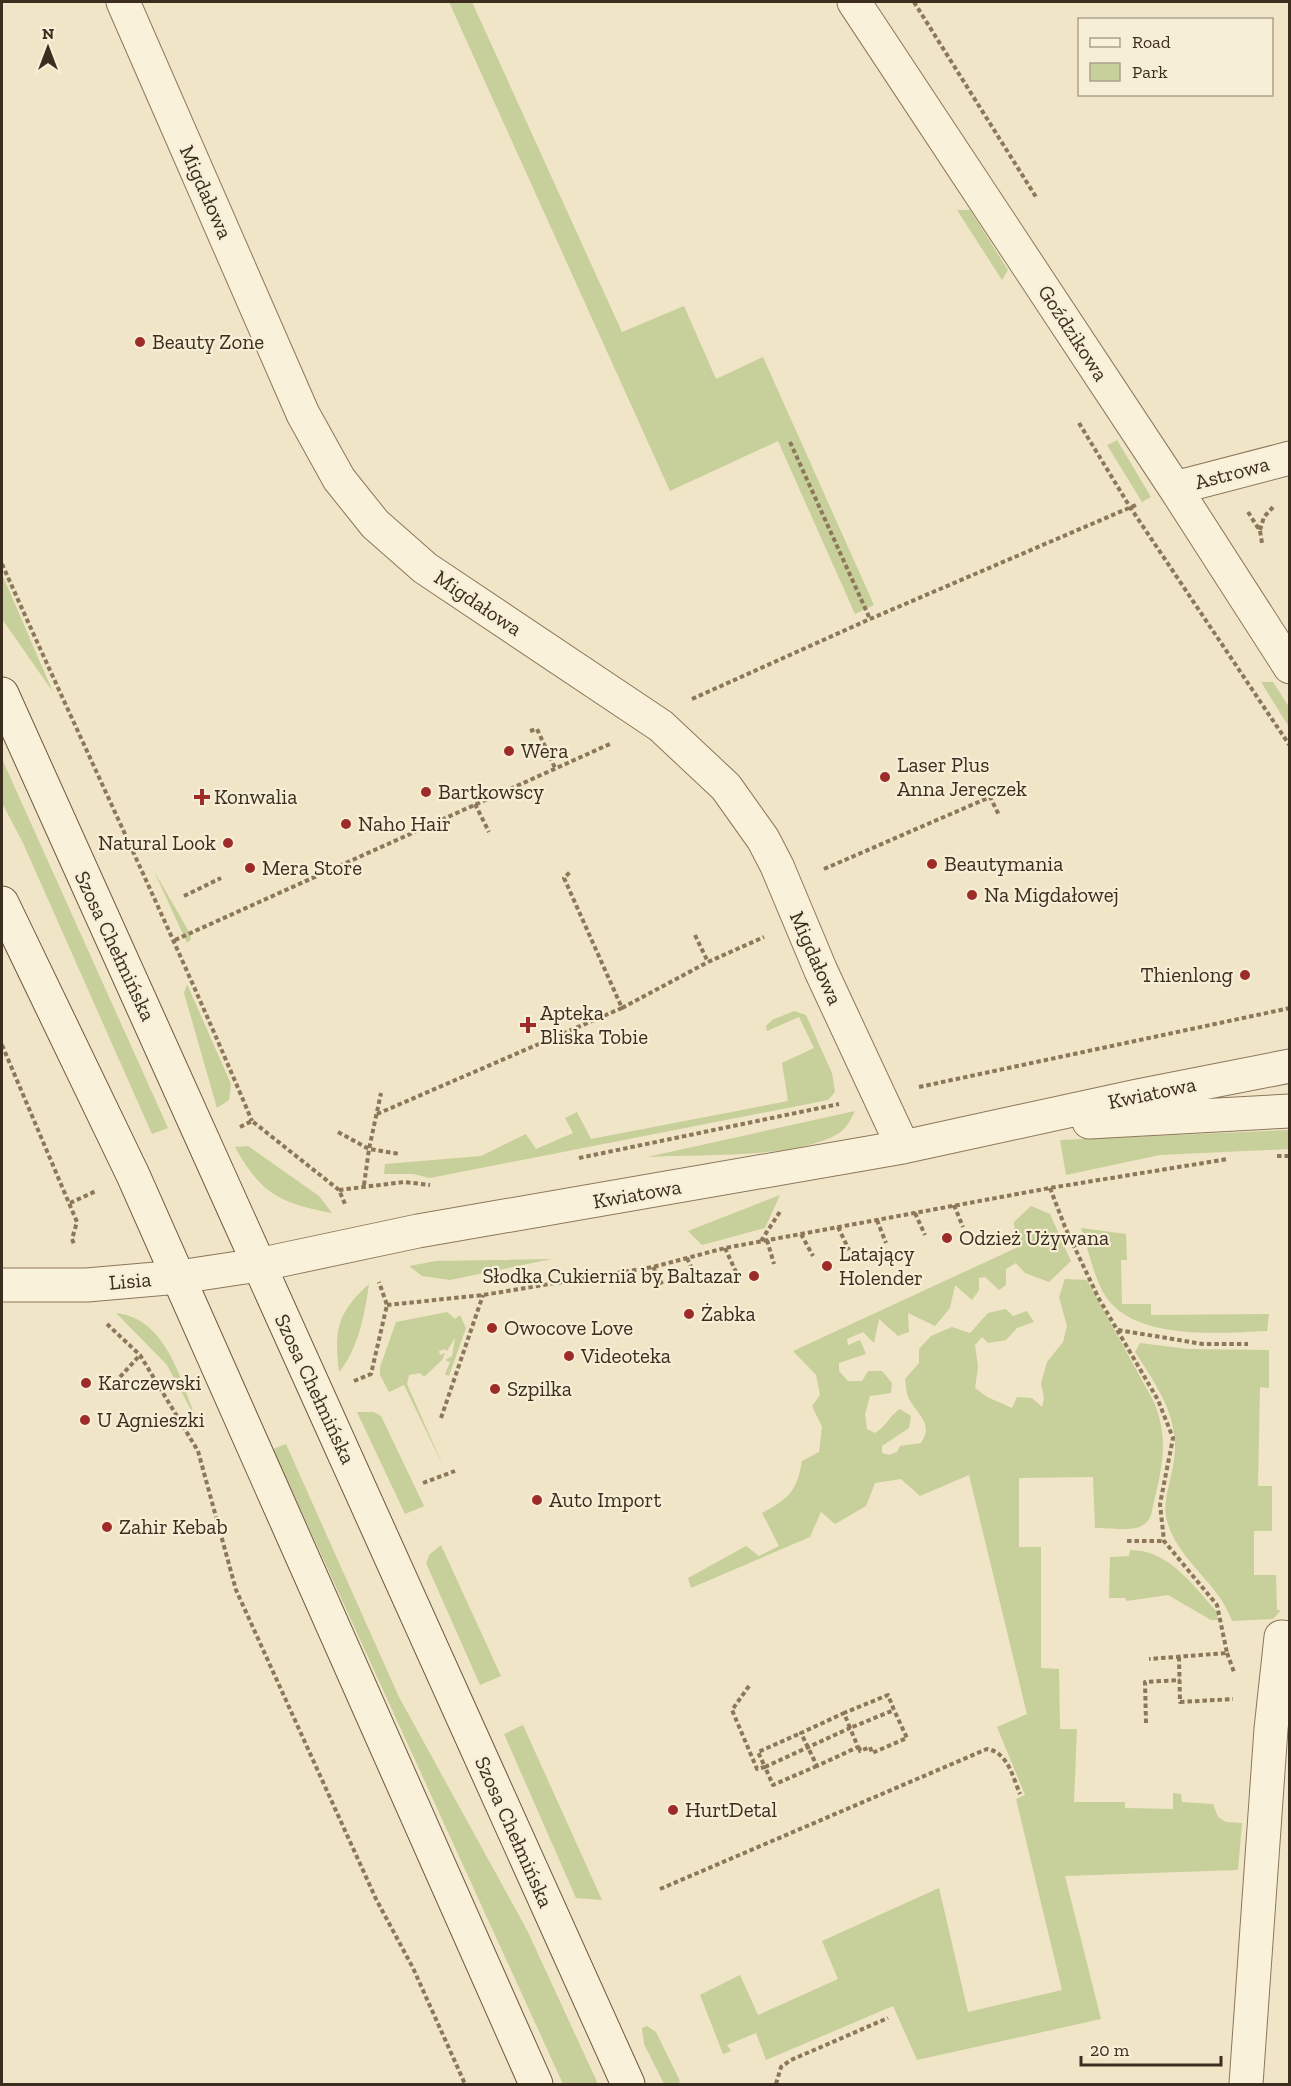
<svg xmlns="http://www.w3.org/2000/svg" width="1291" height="2086" viewBox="0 0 1291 2086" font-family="'Zilla Slab',serif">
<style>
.green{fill:#c7cf9a}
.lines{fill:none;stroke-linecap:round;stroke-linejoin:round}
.minor-casing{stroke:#8c775b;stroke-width:35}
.secondary-casing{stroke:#6e583e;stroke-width:35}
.path{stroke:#8c775b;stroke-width:4;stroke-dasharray:4.5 3;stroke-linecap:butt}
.minor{stroke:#faf1da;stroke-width:33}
.secondary{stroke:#faf1da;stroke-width:33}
.poi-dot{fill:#9d2c29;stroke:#f7eed6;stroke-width:2}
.labels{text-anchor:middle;stroke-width:4.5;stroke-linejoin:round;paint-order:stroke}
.street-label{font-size:21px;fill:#3c2e1f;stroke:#f7eed6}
.poi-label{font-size:21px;fill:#3c2e1f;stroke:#f7eed6;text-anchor:start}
</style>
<rect width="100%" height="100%" fill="#f0e5c6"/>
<!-- green -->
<path class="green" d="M449,2H472L622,332L684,306L716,379L763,357L874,605L855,614L778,441L670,491Z
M957,210H970L1008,270L1002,280Z
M1117,440L1151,497L1142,502L1107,445Z
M2,574L53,692L2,619Z
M1261,682H1273L1289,707V727Z
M2,759L168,1128L152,1134L23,843L2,803Z
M154,871L188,930L191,939L187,943Z
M187,984L231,1084L229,1100L217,1108L184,993Z
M794,1011L806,1015L832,1073L835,1092L828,1100L430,1178L413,1174H384L385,1164L481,1156L526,1134L536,1149L573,1133L565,1118L577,1112L591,1139L788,1101L782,1063L814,1048L799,1017L767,1031L766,1026L772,1020Z
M855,1111C851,1119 847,1128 839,1133C798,1159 697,1154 647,1157Z
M1289,1130L1290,1149L1160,1155L1066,1175L1060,1140Z
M248,1146L319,1196L332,1213C280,1203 261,1194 235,1147Z
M780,1195L765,1228L702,1245L688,1231Z
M1031,1206L1050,1214L1071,1261L1049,1282L1025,1273L1016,1263L1006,1269V1285L999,1290L985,1277L979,1278V1290L972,1300L955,1285L950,1308L935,1326L908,1313L909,1332L898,1336L879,1319L874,1343L863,1332L847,1339L848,1345L860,1340L866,1354L839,1363V1371L848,1381H862L868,1371H882L892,1383L891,1393L870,1396L865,1414L867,1429L875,1433C887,1426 889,1416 900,1409L911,1416L909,1428L882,1446V1453L889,1455L897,1452L900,1446L921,1443C934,1424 918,1415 909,1399C906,1393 906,1385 905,1379L919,1363V1349L931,1336L952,1327L970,1333L988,1313L1006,1309L1013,1316L1027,1311L1034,1322L1017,1328L1006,1340L988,1343L982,1337L975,1345L978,1367L975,1388L987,1397L1012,1408L1017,1397L1032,1398L1042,1407L1044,1398L1041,1383L1047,1362L1063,1342L1067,1326L1059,1297L1065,1279L1087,1280L1154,1402C1171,1443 1160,1474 1151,1515C1143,1536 1116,1527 1095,1528L1093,1477L1019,1478V1547H1041V1668L1059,1669L1060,1729H1077L1074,1802H1125V1808L1173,1809V1793L1181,1794L1182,1802L1213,1804L1218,1817L1226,1822L1242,1823L1238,1870L1065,1876L1101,2019L917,2060L893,2006L766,2060L756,2033L727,2045L731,2051L723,2054L700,1995L740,1975L758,2015L838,1979L822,1941L939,1888L968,2012L1062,1990L1016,1799L1025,1795L997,1727L1027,1714L969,1475L920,1496L901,1479L875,1483L866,1506L835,1524L821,1512L810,1537L691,1588L688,1578L746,1546L759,1556L779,1546L762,1513C788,1499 797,1492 802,1461L819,1452L822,1427L812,1406L820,1395L816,1375L793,1351L1016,1248L1014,1222Z
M1081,1228L1126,1234L1127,1260H1121L1122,1304H1151V1315L1269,1314L1267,1331C1221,1333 1136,1341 1106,1297C1095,1281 1088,1248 1081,1228Z
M552,1259L450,1280L422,1276L409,1266L436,1261Z
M369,1284C365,1313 358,1350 339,1372C334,1330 337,1313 369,1284Z
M447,1312L455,1319L460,1315L466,1328L449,1376L445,1374L450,1362L445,1360L452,1356L455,1338L447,1351L444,1349L439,1351L440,1355L445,1353L442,1360L424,1377L420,1373L409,1375L407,1384L444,1468L404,1385L389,1392L380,1375V1367L396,1322Z
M116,1313C167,1318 181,1382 198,1423L167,1365Z
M1140,1343L1188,1349L1269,1350V1388L1260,1387L1258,1486H1272V1531H1254V1575H1276L1277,1610H1281L1273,1619L1232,1621C1219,1583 1178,1561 1167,1521C1162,1505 1170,1483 1173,1466C1182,1421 1159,1389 1135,1352Z
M357,1412H374L381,1416L424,1506L405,1514Z
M286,1444L399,1697L527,1930L598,2084H563L273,1449Z
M441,1545L501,1676L480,1685L426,1563L430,1554Z
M1130,1550C1170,1550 1193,1586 1217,1612L1218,1620H1211L1168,1595L1127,1601L1125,1598H1109L1110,1557L1129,1556Z
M523,1725L602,1900L576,1898L504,1734Z
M647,2026L656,2032L680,2081L678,2084H664L644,2044L642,2028Z"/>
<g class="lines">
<defs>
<path id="minor" d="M123,2L303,414L339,479L375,524L425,568L661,726L726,787L763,839L777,866L821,971L903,1147
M854,2L1175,488L1290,667
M1175,488L1290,458
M1089,1122L1290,1111
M2,1285H87L179,1277L258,1265L418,1231L903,1147L1137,1096L1290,1066
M1246,2084L1271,1729L1281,1637L1290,1638"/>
<path id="secondary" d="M2,694L628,2084
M2,903L133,1175L536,2084"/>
</defs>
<!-- minor casing -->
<use href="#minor" class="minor-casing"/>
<!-- secondary casing -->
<use href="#secondary" class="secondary-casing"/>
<!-- path -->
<path class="path" d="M914,2L1036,197
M1079,423L1130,507L1290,746
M790,442L870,619
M1248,512L1260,531L1262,543
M1260,530L1264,517L1274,506
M2,564C85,750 173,933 252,1121
M692,699L870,619L1136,505
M530,731L537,729L555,768
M475,804L489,832
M824,869L990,797L999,815
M184,896L221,878
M695,935L708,962L764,937
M175,940L612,743
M622,1008L708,962
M2,1045L77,1222L72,1239L74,1244
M919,1087L1290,1008
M377,1114L622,1008L564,878L571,871
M240,1127L252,1121L339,1190L345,1204
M338,1132L369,1149L400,1154
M1277,1156H1290
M579,1158L839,1104
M364,1185L369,1149L381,1093
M1050,1188L1065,1227L1098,1297L1158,1400L1173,1438L1160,1504L1164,1541L1217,1605L1227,1653L1149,1659
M339,1190L404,1182L430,1185
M70,1203L96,1191
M954,1205L963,1227
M915,1213L925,1235
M877,1220L886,1243
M838,1227L849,1250
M801,1234L813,1256
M767,1240L774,1264
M761,1241L781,1210
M725,1248L736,1272
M687,1258L697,1280
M653,1267L663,1286
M387,1305L483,1295L653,1267L725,1248L1050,1188L1228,1159
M107,1324L140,1355L198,1451L236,1590L376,1899L413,1968L465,2084
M1118,1330L1203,1344H1248
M120,1377L140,1355
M354,1381L371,1374L387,1305L379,1282
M441,1418L483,1295
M423,1483L455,1471
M1127,1541H1164
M1227,1653L1234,1672
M1179,1657L1180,1702L1233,1699
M749,1686L732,1710L757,1769L765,1767L758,1752L801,1733
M1146,1723L1145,1682L1180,1680
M859,1747L860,1751L870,1747L872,1753L907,1738L894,1710
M817,1766L773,1785L765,1767L850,1728L858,1747L817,1766L801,1733L844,1713L850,1728L894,1710L888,1695L844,1713
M660,1889L987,1749C1008,1752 1013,1778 1020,1794
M776,2084L781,2067L791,2060L888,2018"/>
<!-- minor -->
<use href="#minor" class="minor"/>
<!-- secondary -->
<use href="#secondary" class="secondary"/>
</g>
<!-- markers -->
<g class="poi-dot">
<circle cx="140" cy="342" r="6"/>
<circle cx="509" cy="751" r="6"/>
<circle cx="885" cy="777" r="6"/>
<circle cx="426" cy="792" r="6"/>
<path d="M199 788h6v6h6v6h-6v6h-6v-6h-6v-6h6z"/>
<circle cx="346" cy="824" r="6"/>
<circle cx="228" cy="843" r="6"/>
<circle cx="932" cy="864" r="6"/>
<circle cx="250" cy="868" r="6"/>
<circle cx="972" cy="895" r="6"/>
<circle cx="1245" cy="975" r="6"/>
<path d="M525 1016h6v6h6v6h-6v6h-6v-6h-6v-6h6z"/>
<circle cx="947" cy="1238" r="6"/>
<circle cx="827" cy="1266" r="6"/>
<circle cx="754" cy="1276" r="6"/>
<circle cx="689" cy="1314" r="6"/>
<circle cx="492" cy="1328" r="6"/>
<circle cx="569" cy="1356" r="6"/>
<circle cx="86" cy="1383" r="6"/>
<circle cx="495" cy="1389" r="6"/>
<circle cx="85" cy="1420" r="6"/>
<circle cx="537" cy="1500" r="6"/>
<circle cx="107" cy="1527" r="6"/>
<circle cx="673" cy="1810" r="6"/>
</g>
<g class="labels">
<!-- street labels -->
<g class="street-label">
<text transform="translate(206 192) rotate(66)" y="7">Migdałowa</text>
<text transform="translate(1073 333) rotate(57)" y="7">Goździkowa</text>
<text transform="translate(1232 473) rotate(-15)" y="7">Astrowa</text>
<text transform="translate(478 603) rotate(34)" y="7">Migdałowa</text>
<text transform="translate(115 946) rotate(65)" y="7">Szosa Chełmińska</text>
<text transform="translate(816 958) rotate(66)" y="7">Migdałowa</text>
<text transform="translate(1152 1093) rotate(-12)" y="7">Kwiatowa</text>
<text transform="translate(637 1194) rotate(-10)" y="7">Kwiatowa</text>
<text transform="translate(130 1281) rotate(-5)" y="7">Lisia</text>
<text transform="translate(315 1389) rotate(65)" y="7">Szosa Chełmińska</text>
<text transform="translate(514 1832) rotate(66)" y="7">Szosa Chełmińska</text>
</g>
<!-- poi labels -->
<g class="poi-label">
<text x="152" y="349">Beauty Zone</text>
<text x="521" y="758">Wera</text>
<text x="897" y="772">Laser Plus<tspan x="897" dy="24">Anna Jereczek</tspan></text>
<text x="438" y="799">Bartkowscy</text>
<text x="214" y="804">Konwalia</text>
<text x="358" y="831">Naho Hair</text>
<text x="216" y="850" text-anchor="end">Natural Look</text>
<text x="944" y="871">Beautymania</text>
<text x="262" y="875">Mera Store</text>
<text x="984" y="902">Na Migdałowej</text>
<text x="1233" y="982" text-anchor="end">Thienlong</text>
<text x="540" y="1020">Apteka<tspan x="540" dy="24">Bliska Tobie</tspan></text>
<text x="959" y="1245">Odzież Używana</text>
<text x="839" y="1261">Latający<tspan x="839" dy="24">Holender</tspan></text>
<text x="742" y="1283" text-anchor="end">Słodka Cukiernia by Baltazar</text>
<text x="701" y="1321">Żabka</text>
<text x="504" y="1335">Owocove Love</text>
<text x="581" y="1363">Videoteka</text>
<text x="98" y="1390">Karczewski</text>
<text x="507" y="1396">Szpilka</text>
<text x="97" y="1427">U Agnieszki</text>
<text x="549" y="1507">Auto Import</text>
<text x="119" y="1534">Zahir Kebab</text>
<text x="685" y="1817">HurtDetal</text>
</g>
</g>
<!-- border -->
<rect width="1291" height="2086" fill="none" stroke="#3c2e1f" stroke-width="6"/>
<!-- legend -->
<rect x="1078" y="18" width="195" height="78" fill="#f7eed6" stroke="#aca18d" stroke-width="1.5"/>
<rect x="1090" y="38" width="30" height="9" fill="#faf1da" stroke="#aca18d" stroke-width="1.5"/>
<text x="1132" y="48" font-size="18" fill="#3c2e1f">Road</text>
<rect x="1090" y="63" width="30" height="18" fill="#c7cf9a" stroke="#aca18d" stroke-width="1.5"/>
<text x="1132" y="78" font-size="18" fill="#3c2e1f">Park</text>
<!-- north arrow -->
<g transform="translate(48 48)" stroke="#f7eed6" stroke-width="4.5" paint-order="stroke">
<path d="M0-4.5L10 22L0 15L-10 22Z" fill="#3c2e1f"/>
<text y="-9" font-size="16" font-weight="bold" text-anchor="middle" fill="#3c2e1f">N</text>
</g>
<!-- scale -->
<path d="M1081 2056v9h140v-9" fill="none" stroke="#3c2e1f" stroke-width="3"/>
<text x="1090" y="2056" font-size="18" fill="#3c2e1f" stroke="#f7eed6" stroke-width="4.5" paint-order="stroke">20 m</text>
</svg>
